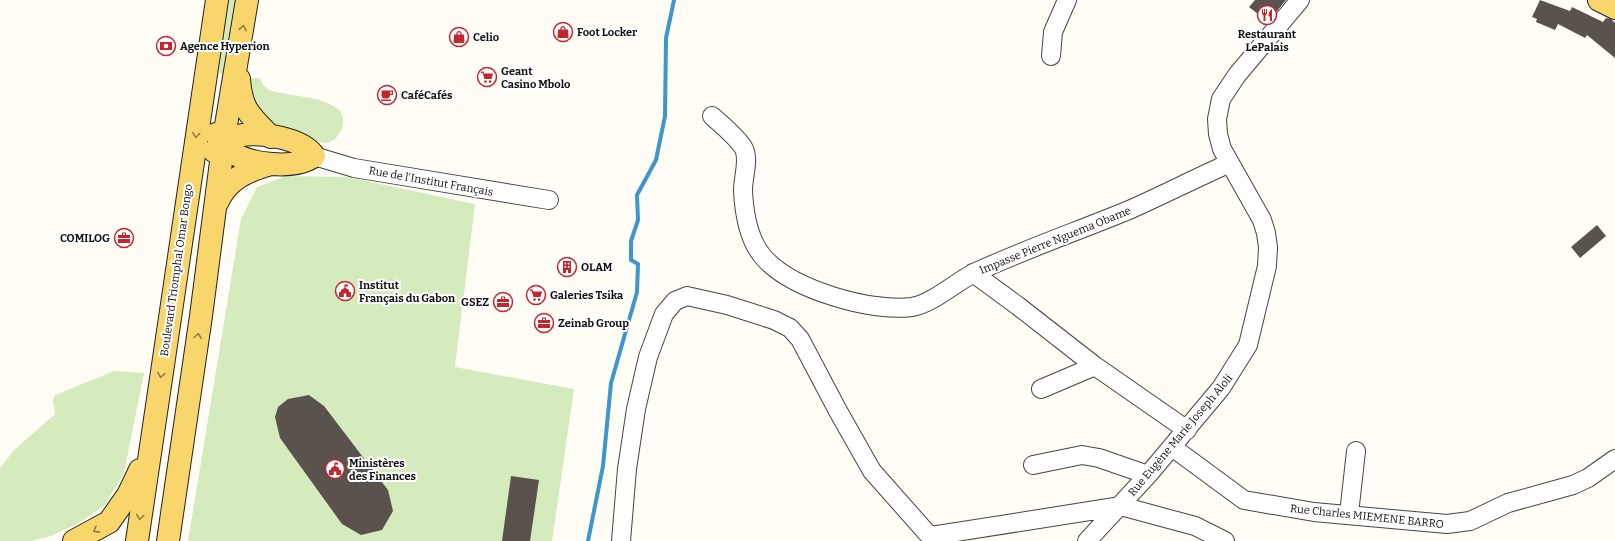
<svg xmlns="http://www.w3.org/2000/svg" width="1615" height="541" viewBox="0 0 1615 541" font-family="Bitter,serif">
<style>
.green{fill:#d5ebbd}
.lines{fill:none;stroke-linecap:round;stroke-linejoin:round}
.stream{stroke:#3f96cf;stroke-width:4}
.building{fill:#5a524d}
.minor-casing{stroke:#444;stroke-width:20}
.major-casing{stroke:#222;stroke-width:24}
.minor{stroke:#fff;stroke-width:18}
.major{stroke:#f9d66b;stroke-width:22}
.oneway{stroke:#917d42}
.labels{text-anchor:middle;stroke-width:4;stroke-linejoin:round;paint-order:stroke}
.poi-label{font-size:11px;font-weight:bold;fill:#111;stroke:#fff;text-anchor:start}
.street-label{font-size:11px;fill:#111;stroke:#fff}
</style>
<rect width="100%" height="100%" fill="#fffdf5"/>
<!-- green -->
<path class="green" d="M225,0H236L224,73L219,74Z
M249,78H260L263,85L269,90C291,97 319,95 338,109C350,118 339,144 324,143L273,127L252,99Z
M286,176L347,177L475,204L455,367L574,389L552,541H188L241,219L257,187Z
M114,371L144,373L124,473L105,505L79,523L51,536L32,541H0V468L14,450L55,414L53,400L55,395Z"/>
<g class="lines">
<!-- stream -->
<path class="stream" d="M588,541L603,466L611,383L637,292L638,264L631,260V241L638,220L637,195L656,160L665,116L666,38L674,0"/>
</g>
<!-- building -->
<path class="building" d="M1255,0H1286L1268,22L1249,7Z
M1540,0L1570,11L1572,7L1603,22L1606,18L1611,19L1615,23V58L1587,35L1585,38L1558,24L1555,30L1536,22L1537,19L1532,17Z
M1597,225L1606,236L1580,258L1571,247Z
M309,395L324,406L388,490L393,511L382,530L361,535L342,524L280,438L275,417L278,407L288,399Z
M511,476L539,480L530,541H502Z"/>
<g class="lines">
<defs>
<path id="minor" d="M1051,56L1053,32L1067,0
M712,116C722,125 735,135 743,147C750,158 743,177 743,190C744,213 749,242 765,259C794,290 870,312 912,307C932,304 957,281 976,272C1026,249 1078,231 1129,210C1163,195 1196,178 1230,163
M314,156L354,168L549,200
M973,273L1018,306L1095,366L1187,430
M1041,389L1095,366
M1172,447L1244,500L1314,512L1447,524L1470,521L1508,503L1573,485L1588,478L1615,459
M1033,465L1082,455L1099,458L1148,475
M1349,514L1356,451
M931,536L1121,506L1195,526L1225,541
M621,541L627,469L636,409L648,357L664,314L675,301L687,296L727,305L774,320L790,328L800,339L838,411L872,471L934,541
M1087,541L1148,475L1221,388L1248,345L1267,266L1268,247L1266,233L1262,220L1222,149L1218,134L1217,119L1221,99L1237,75L1300,0"/>
<path id="major" d="M1599,0L1615,8
M239,79C241,109 250,116 271,137
M214,151C221,145 229,138 238,136C258,131 303,138 314,156C295,170 249,165 230,151C225,147 220,140 216,134
M217,203C227,179 247,171 271,164
M74,541L109,522L128,495L140,470
M137,541L217,0
M168,541L201,316L225,131L247,0"/>
</defs>
<!-- minor casing -->
<use href="#minor" class="minor-casing"/>
<!-- major casing -->
<use href="#major" class="major-casing"/>
<!-- minor -->
<use href="#minor" class="minor"/>
<!-- major -->
<use href="#major" class="major"/>
</g>
<!-- one-way arrows -->
<defs><path id="oneway-chevron" d="M-2-3.5L2.5 0L-2 3.5" fill="none" stroke-width="1.6" stroke-linecap="round" stroke-linejoin="round"/></defs>
<g class="oneway">
<use href="#oneway-chevron" transform="translate(243 28) rotate(-80)"/>
<use href="#oneway-chevron" transform="translate(196 135) rotate(98)"/>
<use href="#oneway-chevron" transform="translate(198 336) rotate(-82)"/>
<use href="#oneway-chevron" transform="translate(161 375) rotate(99)"/>
<use href="#oneway-chevron" transform="translate(140 517) rotate(98)"/>
<use href="#oneway-chevron" transform="translate(96 530) rotate(151)"/>
</g>
<!-- icons -->
<defs>
<symbol id="restaurant-ring" viewBox="-11 -11 22 22"><circle r="9.5" fill="#fff" stroke="#c4262e" stroke-width="1.5"/><path d="M-5-6h1v4h1v-4h1v4h1v-4h1v5L-1.5 .5V6h-2V.5L-5-1ZM5-6V6H3V1.5H1.5Q1.5-4 5-6Z" fill="#c4262e"/></symbol>
<symbol id="shop-ring" viewBox="-11 -11 22 22"><circle r="9.5" fill="#fff" stroke="#c4262e" stroke-width="1.5"/><path d="M-5-2.5h2.3a2.7 3.5 0 0 1 5.4 0H5L5.5 6h-11ZM-1.5-2.5h3a1.5 2.3 0 0 0-3 0Z" fill="#c4262e"/></symbol>
<symbol id="bank-ring" viewBox="-11 -11 22 22"><circle r="9.5" fill="#fff" stroke="#c4262e" stroke-width="1.5"/><path d="M-6-4H6V4H-6ZM0-2.3a2.3 2.3 0 1 0 0 4.6a2.3 2.3 0 1 0 0-4.6Z" fill="#c4262e"/></symbol>
<symbol id="supermarket-ring" viewBox="-11 -11 22 22"><circle r="9.5" fill="#fff" stroke="#c4262e" stroke-width="1.5"/><path d="M-6-5.5h2.5l.6 2H6L4.5 2H-2.5L-4.4-4H-6ZM-1.5 3.2a1.3 1.3 0 1 0 .1 0ZM3 3.2a1.3 1.3 0 1 0 .1 0Z" fill="#c4262e"/></symbol>
<symbol id="cafe-ring" viewBox="-11 -11 22 22"><circle r="9.5" fill="#fff" stroke="#c4262e" stroke-width="1.5"/><path d="M-5.5-4.5H6V0H3Q3 3.5 0 3.5H-2.5Q-5.5 3.5-5.5 0ZM3-3.2v2h1.7v-2ZM-6 4.5H4V6H-6Z" fill="#c4262e"/></symbol>
<symbol id="office-ring" viewBox="-11 -11 22 22"><circle r="9.5" fill="#fff" stroke="#c4262e" stroke-width="1.5"/><path d="M-6-3h4V-5.5h4V-3h4V5H-6ZM-1-4.5V-3h2v-1.5ZM-6 0V1H6V0Z" fill="#c4262e"/></symbol>
<symbol id="building-ring" viewBox="-11 -11 22 22"><circle r="9.5" fill="#fff" stroke="#c4262e" stroke-width="1.5"/><path d="M-4-6H4V6H1V3H-1V6H-4ZM-2.5-4.3h1.7v1.8h-1.7ZM.8-4.3h1.7v1.8H.8ZM-2.5-1h1.7V.8h-1.7ZM.8-1h1.7V.8H.8Z" fill="#c4262e"/></symbol>
<symbol id="civic-ring" viewBox="-11 -11 22 22"><circle r="9.5" fill="#fff" stroke="#c4262e" stroke-width="1.5"/><path d="M-.6-6.5H3V-4.5H.6V-3L4-1V1h2V6H-6V1h2V-1L-.6-3ZM-1.2 2.5V6h2.4V2.5Z" fill="#c4262e"/></symbol>
</defs>
<g fill-rule="evenodd">
<use href="#restaurant-ring" x="1256" y="4" width="22" height="22"/>
<use href="#shop-ring" x="552" y="21" width="22" height="22"/>
<use href="#shop-ring" x="448" y="26" width="22" height="22"/>
<use href="#bank-ring" x="155" y="35" width="22" height="22"/>
<use href="#supermarket-ring" x="476" y="66" width="22" height="22"/>
<use href="#cafe-ring" x="376" y="84" width="22" height="22"/>
<use href="#office-ring" x="113" y="227" width="22" height="22"/>
<use href="#building-ring" x="556" y="256" width="22" height="22"/>
<use href="#civic-ring" x="334" y="280" width="22" height="22"/>
<use href="#supermarket-ring" x="525" y="284" width="22" height="22"/>
<use href="#office-ring" x="492" y="291" width="22" height="22"/>
<use href="#office-ring" x="533" y="312" width="22" height="22"/>
<use href="#civic-ring" x="324" y="458" width="22" height="22"/>
</g>
<g class="labels">
<!-- poi labels -->
<g class="poi-label">
<text x="577" y="36">Foot Locker</text>
<text x="1267" y="38" text-anchor="middle">Restaurant<tspan x="1267" dy="13">LePalais</tspan></text>
<text x="473" y="41">Celio</text>
<text x="180" y="50">Agence Hyperion</text>
<text x="501" y="75">Geant<tspan x="501" dy="13">Casino Mbolo</tspan></text>
<text x="401" y="99">CaféCafés</text>
<text x="110" y="242" text-anchor="end">COMILOG</text>
<text x="581" y="271">OLAM</text>
<text x="359" y="289">Institut<tspan x="359" dy="13">Français du Gabon</tspan></text>
<text x="550" y="299">Galeries Tsika</text>
<text x="489" y="306" text-anchor="end">GSEZ</text>
<text x="558" y="327">Zeinab Group</text>
<text x="349" y="467">Ministères<tspan x="349" dy="13">des Finances</tspan></text>
</g>
<!-- street labels -->
<g class="street-label">
<text transform="translate(431 181) rotate(10)" y="4">Rue de l'Institut Français</text>
<text transform="translate(1055 240) rotate(-22)" y="4">Impasse Pierre Nguema Obame</text>
<text transform="translate(176 270) rotate(-82)" y="4">Boulevard Triomphal Omar Bongo</text>
<text transform="translate(1180 435) rotate(-50)" y="4">Rue Eugène Marie Joseph Aloli</text>
<text transform="translate(1367 516) rotate(6)" y="4">Rue Charles MIEMENE BARRO</text>
</g>
</g>
</svg>
